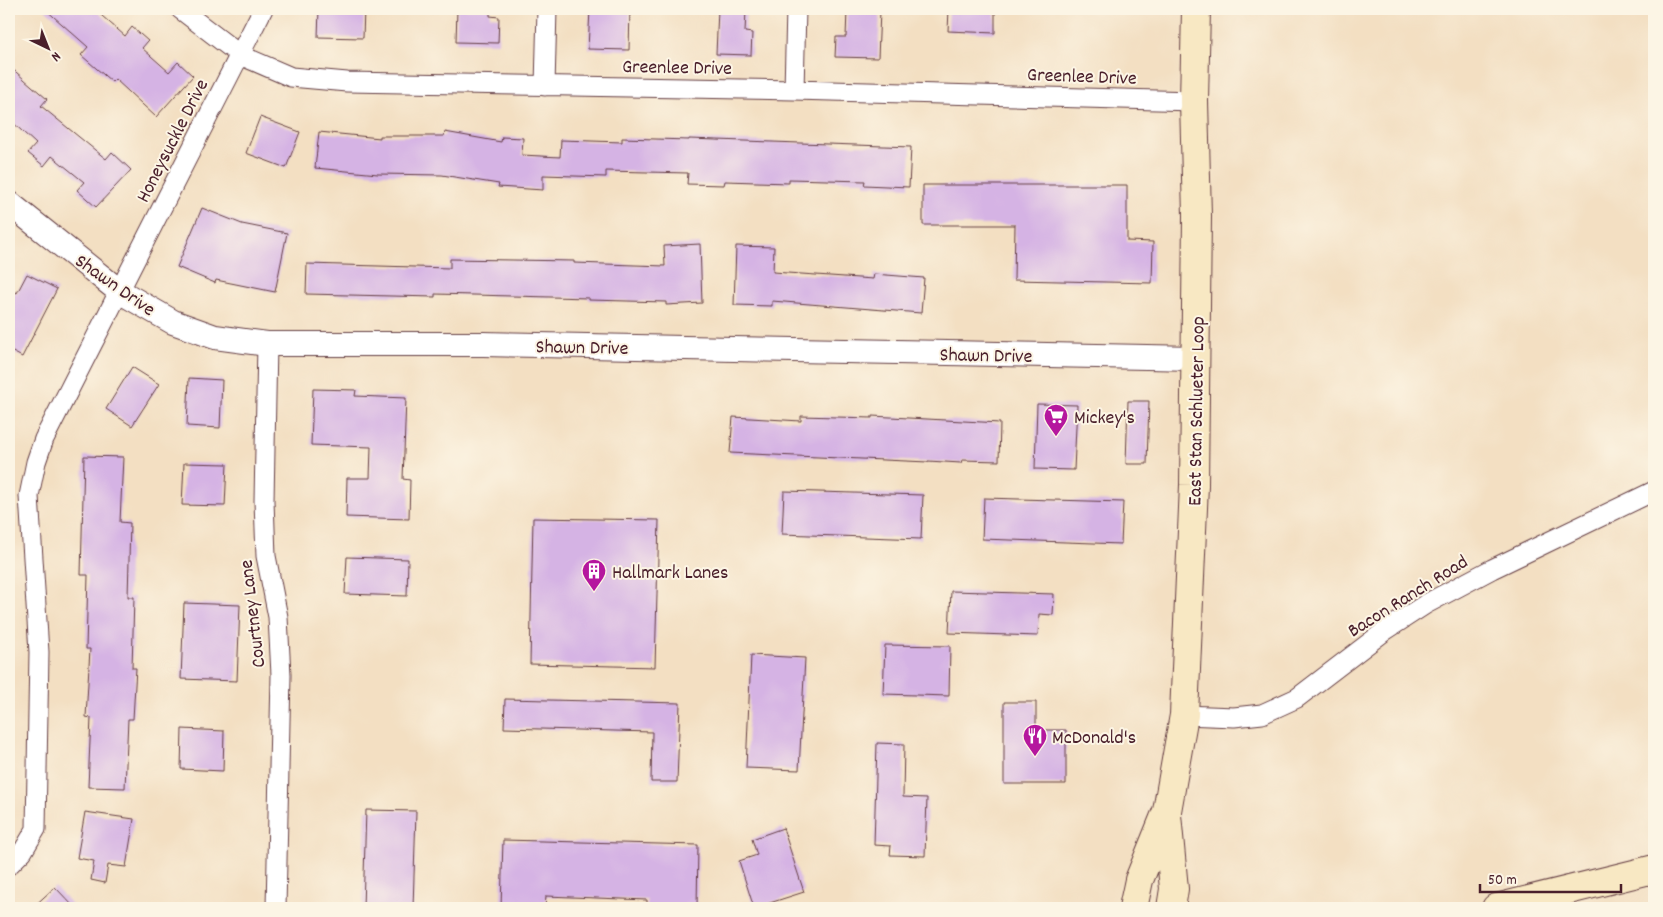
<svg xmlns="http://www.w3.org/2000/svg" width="1663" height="917" viewBox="0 0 1663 917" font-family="Dekko,sans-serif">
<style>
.building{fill:#d5b3e4}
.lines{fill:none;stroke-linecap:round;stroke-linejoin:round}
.minor-casing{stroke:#633c42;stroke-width:21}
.tertiary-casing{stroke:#633c42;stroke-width:26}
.secondary-casing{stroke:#633c42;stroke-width:30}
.minor{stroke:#fff;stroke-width:19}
.tertiary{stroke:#fff;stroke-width:24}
.secondary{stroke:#f8e8c3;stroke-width:28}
.labels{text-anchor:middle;stroke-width:4;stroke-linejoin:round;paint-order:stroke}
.street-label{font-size:20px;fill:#4a1f2b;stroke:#fcf5e5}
.poi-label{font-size:20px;fill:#4a1f2b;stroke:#fcf5e5;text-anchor:start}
</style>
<rect width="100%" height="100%" fill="#fcf5e5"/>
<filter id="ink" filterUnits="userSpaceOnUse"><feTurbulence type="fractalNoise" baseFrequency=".02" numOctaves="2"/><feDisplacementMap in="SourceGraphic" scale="10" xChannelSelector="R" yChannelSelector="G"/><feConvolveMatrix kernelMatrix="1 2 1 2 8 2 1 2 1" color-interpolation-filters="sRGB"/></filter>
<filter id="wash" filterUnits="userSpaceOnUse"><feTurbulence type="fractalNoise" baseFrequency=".0096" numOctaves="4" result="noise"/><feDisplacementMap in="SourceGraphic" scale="20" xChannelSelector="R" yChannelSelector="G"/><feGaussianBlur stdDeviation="1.12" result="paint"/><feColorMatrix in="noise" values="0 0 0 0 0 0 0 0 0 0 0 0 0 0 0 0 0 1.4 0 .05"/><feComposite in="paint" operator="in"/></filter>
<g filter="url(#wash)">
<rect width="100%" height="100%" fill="#f3dfc2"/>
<g id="blocks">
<!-- building -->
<path class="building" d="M45,9H94L125,36L132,27L148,41L142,48L169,72L178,62L193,76L156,117L115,79L112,82L81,55L88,47Z
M319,9H364L363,38L318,37Z
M457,9H490V16L499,17L498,43L456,42Z
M590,9H630L629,50L588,49Z
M718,9L746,10L745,32L752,33L751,55L716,54Z
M949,9H995V33L948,31Z
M847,10L880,11L878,58L835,57L836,37H846Z
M9,66L47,99L41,106L106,159L112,152L131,170L96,207L77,190L84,182L52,156L44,166L28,153L36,144L9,119Z
M260,117L300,132L286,168L246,153Z
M319,132L380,138V136H444L445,132L501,142L502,137L523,138L522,155L560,157L561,140L622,142V138L689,140V139L911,147L909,187L864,185L865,181L789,179V183L725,181L724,185L687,184L688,173L606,171V177L543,175V190L498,187L499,184L442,175L378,174L315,168Z
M923,185H1127V241L1153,242L1152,283L1014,280L1015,225H923Z
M202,208L242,224L287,233L275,292L216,280L215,283L177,267Z
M700,244L702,303L666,305V302L589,300V298L435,294V297L306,294L307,264L450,268V259L574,261V263L665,266L664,246Z
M736,246L774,247L773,272L873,279L874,274L924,278L921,313L772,301V306L734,305Z
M27,274L57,289L22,357L9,350V289L17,293Z
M132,367L159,384L132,426L106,409Z
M189,378L222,380L220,428L187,426Z
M313,389L356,390L355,396L406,398L403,479L410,480L409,519L346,517L347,478H370L371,447L311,445Z
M1128,401H1149L1147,464H1126Z
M1037,404L1077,405L1074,470L1035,469Z
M801,416L872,418V416L1000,423L999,461L962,460L961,463L928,461V462L730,453L733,417L801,421Z
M84,456L123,457L120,522L130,523L128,597H134L132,668H136L133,719H128L125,788L88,787L91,718L86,717L90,649H86L88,575H81Z
M184,463L227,464L225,506L182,505Z
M784,491L923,495L921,539L782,534Z
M984,498L1123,502L1121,544L982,539Z
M533,518L659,520L655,667L530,664Z
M347,557L408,559L407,596L345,594Z
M951,591L1054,594L1053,615L1039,614L1038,636L949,633Z
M184,603L240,605L237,681L181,679Z
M885,645L950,646L949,696L883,694Z
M751,655L805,658L799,770L746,768Z
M505,699L680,703L677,782H651L652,732L504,728Z
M1004,702H1036V730H1066V784H1004Z
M182,729L224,731L223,771L181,769Z
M877,743L904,744L903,797L927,798L925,856L890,855L891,846L874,845Z
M366,810L416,811L413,908H363Z
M85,812L134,819L126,867L108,865L105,883L91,880L94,861L77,858Z
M783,828L804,892L754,908L739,861L757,855L752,839Z
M503,840L698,845L697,908H647V900L546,896L545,908H501Z
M55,887L75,908H32Z"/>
</g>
</g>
<g filter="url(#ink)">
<use href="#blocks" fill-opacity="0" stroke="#633c42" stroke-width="1"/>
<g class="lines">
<defs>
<path id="minor" d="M180,9L240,55L291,77L347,82L794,90L1194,101
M545,86L547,9
M794,90L796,9
M267,344L264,501L266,556L278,617L281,675L276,908
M1184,715L1234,717L1262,714L1297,698L1386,630L1426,604L1492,569L1654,491
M9,865L23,851L36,829L39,652L29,496L36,462L44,439L263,9"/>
<path id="tertiary" d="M9,203L119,291L173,322L215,337L267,344H483L1196,358"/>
<path id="secondary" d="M1167,815L1174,889L1171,908
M1133,908L1139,880L1167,811L1184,715L1194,485L1197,216L1194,101L1196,9
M1496,908L1654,869"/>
</defs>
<!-- minor casing -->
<use href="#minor" class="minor-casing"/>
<!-- tertiary casing -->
<use href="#tertiary" class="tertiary-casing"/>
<!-- secondary casing -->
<use href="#secondary" class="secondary-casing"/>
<!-- minor -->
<use href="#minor" class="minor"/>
<!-- tertiary -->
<use href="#tertiary" class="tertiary"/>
<!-- secondary -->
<use href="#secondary" class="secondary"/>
</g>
</g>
<!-- icons -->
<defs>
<symbol id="supermarket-pin" viewBox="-11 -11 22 30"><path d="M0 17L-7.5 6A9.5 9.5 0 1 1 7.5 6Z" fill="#b5179e" stroke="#fcf5e5"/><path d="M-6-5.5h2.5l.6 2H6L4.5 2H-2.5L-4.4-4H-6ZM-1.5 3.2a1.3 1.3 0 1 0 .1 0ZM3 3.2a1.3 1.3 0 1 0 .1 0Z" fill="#fff"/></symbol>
<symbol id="building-pin" viewBox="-11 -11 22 30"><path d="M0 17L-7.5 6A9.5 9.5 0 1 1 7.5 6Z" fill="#b5179e" stroke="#fcf5e5"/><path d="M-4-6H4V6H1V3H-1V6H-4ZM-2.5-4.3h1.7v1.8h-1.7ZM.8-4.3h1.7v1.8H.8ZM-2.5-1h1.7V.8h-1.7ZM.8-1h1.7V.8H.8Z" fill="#fff"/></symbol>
<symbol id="restaurant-pin" viewBox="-11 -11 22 30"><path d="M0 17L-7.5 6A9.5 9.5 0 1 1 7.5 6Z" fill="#b5179e" stroke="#fcf5e5"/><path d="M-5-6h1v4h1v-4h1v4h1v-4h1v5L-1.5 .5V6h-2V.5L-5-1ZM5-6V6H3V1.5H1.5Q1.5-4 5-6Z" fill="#fff"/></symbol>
</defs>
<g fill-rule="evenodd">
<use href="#supermarket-pin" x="1042" y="402" width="28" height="38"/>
<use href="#building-pin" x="580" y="557" width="28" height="38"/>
<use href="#restaurant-pin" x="1021" y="722" width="28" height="38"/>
</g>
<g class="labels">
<!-- street labels -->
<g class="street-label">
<text transform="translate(677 66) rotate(1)" y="7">Greenlee Drive</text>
<text transform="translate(1082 75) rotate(2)" y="7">Greenlee Drive</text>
<text transform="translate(171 140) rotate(-63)" y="7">Honeysuckle Drive</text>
<text transform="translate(116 284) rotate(35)" y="7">Shawn Drive</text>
<text transform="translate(582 346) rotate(1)" y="7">Shawn Drive</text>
<text transform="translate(986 354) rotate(1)" y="7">Shawn Drive</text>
<text transform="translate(1195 411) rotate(-89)" y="7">East Stan Schlueter Loop</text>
<text transform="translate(1407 595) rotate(-32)" y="7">Bacon Ranch Road</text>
<text transform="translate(251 614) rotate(-97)" y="7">Courtney Lane</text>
</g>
<!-- poi labels -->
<g class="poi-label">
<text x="1074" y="423">Mickey's</text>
<text x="612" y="578">Hallmark Lanes</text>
<text x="1052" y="743">McDonald's</text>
</g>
</g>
<!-- margin -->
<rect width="1663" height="917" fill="none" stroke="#fcf5e5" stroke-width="30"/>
<!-- north arrow -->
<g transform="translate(48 48) rotate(137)" stroke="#fcf5e5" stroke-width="4" paint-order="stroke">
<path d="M0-4L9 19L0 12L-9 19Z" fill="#4a1f2b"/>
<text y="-8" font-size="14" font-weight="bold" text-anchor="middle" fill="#4a1f2b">N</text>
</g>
<!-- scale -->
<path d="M1480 884v8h141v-8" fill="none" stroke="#4a1f2b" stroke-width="2.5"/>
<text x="1488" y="884" font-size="15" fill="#4a1f2b" stroke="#fcf5e5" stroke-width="4" paint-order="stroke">50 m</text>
</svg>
